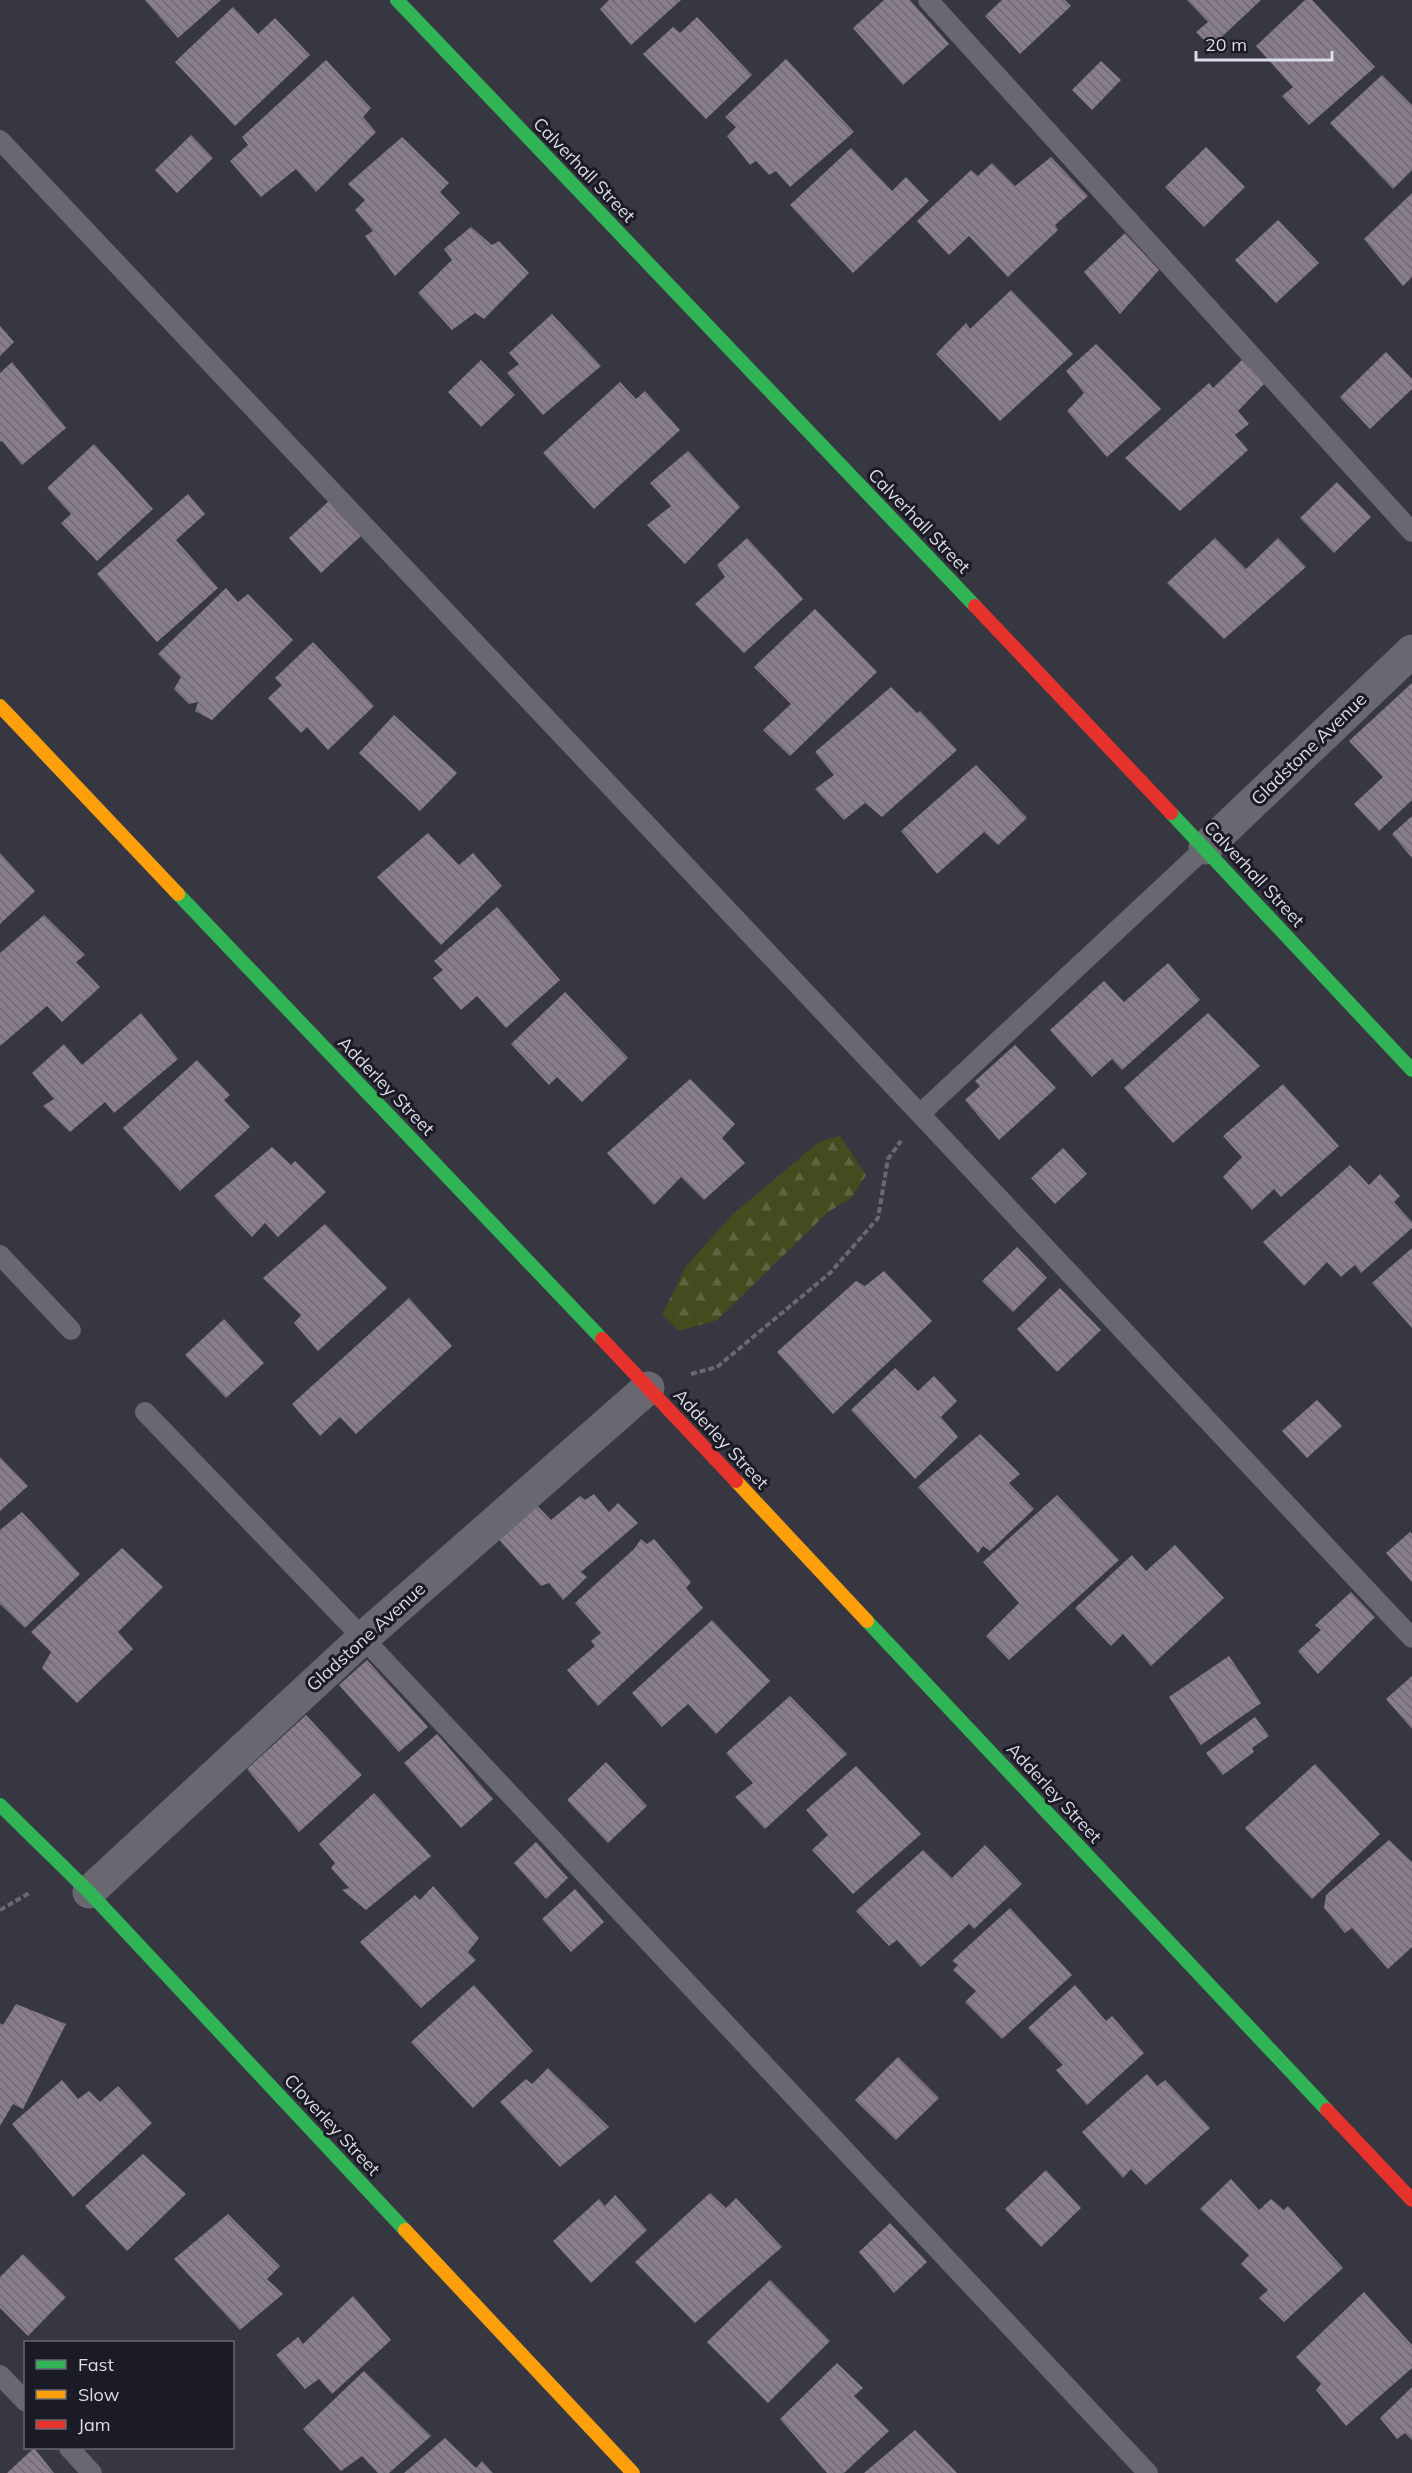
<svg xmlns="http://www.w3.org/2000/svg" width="1412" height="2473" viewBox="0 0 1412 2473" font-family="Mulish,sans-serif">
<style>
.forest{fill:url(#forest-firs)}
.building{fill:url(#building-back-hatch)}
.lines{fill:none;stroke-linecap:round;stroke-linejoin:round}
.path{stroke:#6a6872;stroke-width:4;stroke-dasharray:6 3;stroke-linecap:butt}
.lane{stroke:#696770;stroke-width:20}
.street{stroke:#696770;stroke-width:33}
.fast{stroke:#30b455;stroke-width:14}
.slow{stroke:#ff9f0a;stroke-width:14}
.jam{stroke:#e5322d;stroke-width:14}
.labels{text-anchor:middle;stroke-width:6;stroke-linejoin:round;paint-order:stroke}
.street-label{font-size:18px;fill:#dbdbe9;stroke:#1b1b25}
</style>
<defs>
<pattern id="forest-firs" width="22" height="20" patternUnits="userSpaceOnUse" patternTransform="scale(1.5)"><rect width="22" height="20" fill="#454b1e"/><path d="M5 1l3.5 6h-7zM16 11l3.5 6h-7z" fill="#5f643f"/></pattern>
<pattern id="building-back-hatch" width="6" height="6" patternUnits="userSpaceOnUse" patternTransform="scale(1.5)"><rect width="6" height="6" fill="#887d8b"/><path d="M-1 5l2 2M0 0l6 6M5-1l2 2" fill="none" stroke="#706873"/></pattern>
</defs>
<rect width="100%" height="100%" fill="#373742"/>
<!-- forest -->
<path class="forest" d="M840,1136L866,1175L851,1198L828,1212L717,1320L679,1331L662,1315L686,1266L733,1214L819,1142Z"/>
<!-- building -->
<path class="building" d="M145,0H221L178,38Z
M609,0H681L631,45L600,9Z
M884,0H910L949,44L903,85L853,28Z
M1002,0H1065L1071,6L1020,54L985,16Z
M1187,0H1261L1211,47L1196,32L1208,22Z
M1305,0H1312L1375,67L1309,125L1282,96L1293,87L1256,46Z
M233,7L258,34L275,18L310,55L235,126L175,62Z
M697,17L752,75L706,119L643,54L673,27L680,33Z
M786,59L854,132L790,187L776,171L769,175L756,161L750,165L727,136L736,127L725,117Z
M326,60L371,108L363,117L376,132L316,192L296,169L261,197L230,161L248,145L242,137Z
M1101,61L1121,80L1092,110L1072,90Z
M1382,75L1412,105V170L1393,189L1330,123Z
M191,135L213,158L177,193L155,170Z
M402,137L449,183L440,192L460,213L395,276L365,236L373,231L355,210L365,200L348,184Z
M1206,147L1245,187L1204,227L1165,187Z
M851,148L892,191L906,177L929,201L853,273L790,205Z
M1051,157L1088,196L1055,225L1058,230L1008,277L969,236L949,255L917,221L971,170L978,176L992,163L1015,186Z
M1412,193V277L1403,286L1364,239Z
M1278,220L1319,263L1276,303L1235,260Z
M471,227L492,245L499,241L529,273L484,319L475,313L452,330L418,293L452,260L444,249Z
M1125,233L1159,270L1120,314L1084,272Z
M1011,290L1073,354L1000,421L936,354L966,323L970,329Z
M552,314L601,366L543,415L507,373L519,364L509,353Z
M0,326L14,342L0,356Z
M1096,344L1161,409L1107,457L1067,411L1084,393L1066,371Z
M1386,352L1412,379V389L1370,429L1340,397Z
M481,360L515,395L481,427L448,392Z
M1242,360L1265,383L1238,411L1249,424L1235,435L1248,450L1180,511L1125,458L1209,383L1213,388Z
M12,362L66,428L22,465L2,441L0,442V373Z
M620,382L636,399L645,391L680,430L594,509L543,453Z
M94,444L153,509L97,561L61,523L71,514L47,488Z
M688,451L740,507L685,564L647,525L671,506L650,483Z
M1337,482L1371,517L1334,553L1300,518Z
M188,494L205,514L176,540L218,588L157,642L97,574Z
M329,501L361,536L321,573L289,538Z
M747,538L803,599L744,653L695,604L725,577L717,565Z
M1215,538L1246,569L1278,538L1306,567L1224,639L1167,583Z
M226,588L238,602L248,594L293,640L212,720L195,711L198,702L189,704L174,689L181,677L158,654Z
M815,609L877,672L790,756L763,730L791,704L754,667Z
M313,642L374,706L328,750L307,727L301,733L268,698L282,685L275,678Z
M1412,683V800L1379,831L1354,804L1383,777L1349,741Z
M891,687L917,713L920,711L957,750L882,817L865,803L844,820L815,789L834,775L815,752Z
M394,715L457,773L420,811L359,753Z
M976,765L1027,818L998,845L984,832L937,874L901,831Z
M1412,816V858L1392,834Z
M428,833L459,865L473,853L502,886L441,945L377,877Z
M0,853L35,891L0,924Z
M497,907L560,980L506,1028L477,996L461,1010L433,978L443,970L434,961Z
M44,915L85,955L76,962L100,987L62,1022L47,1006L0,1046V953Z
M1168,963L1200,1000L1122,1070L1112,1059L1092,1077L1050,1030L1104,981L1124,1002Z
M565,992L628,1058L582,1102L557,1077L549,1085L511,1044Z
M141,1013L178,1059L114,1113L105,1102L70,1132L43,1106L54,1099L32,1073L64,1044L82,1065Z
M1208,1013L1260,1066L1173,1143L1124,1088Z
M1015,1045L1056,1088L999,1140L965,1100L980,1086L975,1081Z
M197,1060L230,1095L224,1100L250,1127L180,1191L123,1128Z
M690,1079L735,1124L722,1138L745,1163L704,1200L681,1177L654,1205L607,1153Z
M1283,1084L1339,1146L1281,1197L1274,1189L1252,1210L1223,1177L1242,1157L1223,1136Z
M272,1147L291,1165L295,1161L326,1192L278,1237L265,1223L252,1237L214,1196Z
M1063,1148L1087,1174L1055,1204L1031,1178Z
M1350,1165L1369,1185L1380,1174L1400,1196L1394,1202L1412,1222V1228L1361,1273L1355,1265L1341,1277L1327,1262L1304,1286L1263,1242Z
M325,1224L387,1288L318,1351L294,1323L301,1315L263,1278Z
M1017,1247L1047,1278L1013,1312L982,1281Z
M1412,1248V1328L1372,1283Z
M884,1271L932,1321L833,1414L777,1352L856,1281L865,1286Z
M1060,1288L1101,1330L1057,1372L1017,1329Z
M409,1298L452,1346L356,1434L340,1417L320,1436L292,1404Z
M224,1319L264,1363L226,1398L185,1355Z
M895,1368L918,1391L934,1376L957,1401L941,1417L958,1437L915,1479L851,1410Z
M1317,1400L1342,1426L1307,1458L1282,1431Z
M980,1434L1020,1474L1009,1483L1034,1509L990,1551L983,1546L978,1553L918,1487Z
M0,1457L28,1486L0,1511Z
M594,1494L609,1512L618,1503L638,1523L581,1572L587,1577L563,1600L549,1583L541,1586L493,1533L531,1499L551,1520L580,1496L585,1500Z
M1057,1495L1119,1560L1009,1660L986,1636L1019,1603L983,1562Z
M22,1512L80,1574L25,1628L0,1604V1530Z
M1410,1532L1412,1534V1582L1386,1553Z
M641,1539L647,1544L654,1539L691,1582L686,1588L703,1608L598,1706L567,1670L595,1646L591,1641L601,1633L575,1603L635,1548Z
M1175,1545L1224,1598L1151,1666L1123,1634L1111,1646L1075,1608L1132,1555L1146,1571Z
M122,1548L163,1587L118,1632L133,1649L77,1703L42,1668L51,1652L31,1632Z
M1351,1592L1375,1617L1318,1674L1298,1651L1321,1630L1315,1625Z
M712,1620L770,1681L716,1734L688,1704L662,1727L632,1693Z
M1229,1656L1261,1703L1201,1745L1169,1697Z
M367,1660L428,1727L399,1752L339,1685Z
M1412,1676V1729L1386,1699Z
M790,1696L847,1754L765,1829L735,1797L753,1783L726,1753Z
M306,1715L362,1775L299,1832L247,1769Z
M1255,1717L1269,1736L1252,1748L1254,1752L1223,1775L1206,1753Z
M437,1734L493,1799L461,1828L404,1763Z
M606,1762L647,1806L608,1843L567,1800Z
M1315,1764L1380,1834L1312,1899L1245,1828Z
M856,1766L921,1834L853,1894L812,1850L828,1835L806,1810Z
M374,1793L431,1856L366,1910L342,1890L349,1888L331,1868L335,1863L319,1844Z
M1389,1840L1412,1862V1947L1388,1969L1352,1928L1345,1933L1324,1908L1326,1895Z
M536,1842L568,1878L546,1899L514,1863Z
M985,1845L1022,1884L974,1929L969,1924L921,1967L897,1940L889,1946L856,1911L923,1850L952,1878Z
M433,1886L479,1938L468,1952L476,1960L421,2008L360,1942L415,1895L420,1900Z
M575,1889L604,1922L571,1952L542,1919Z
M1010,1908L1072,1975L1002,2039L965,2002L976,1991L953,1970L958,1965L952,1961Z
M474,1985L533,2051L473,2108L411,2042Z
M1075,1985L1106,2021L1112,2016L1144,2053L1087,2105L1056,2070L1063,2065L1028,2028Z
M16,2004L66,2024L23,2109L13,2104L0,2126V2023L3,2025Z
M898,2057L939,2098L896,2140L855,2100Z
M548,2068L609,2127L560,2167L500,2102L526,2079L532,2084Z
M1147,2074L1157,2086L1165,2080L1210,2128L1146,2185L1131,2169L1123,2178L1082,2132Z
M62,2080L78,2099L89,2091L100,2102L118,2086L152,2123L73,2197L12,2124Z
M143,2154L186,2194L127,2251L85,2206Z
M1046,2170L1081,2208L1041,2247L1005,2209Z
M1231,2179L1259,2210L1271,2199L1284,2210L1288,2206L1343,2268L1284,2322L1259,2298L1268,2290L1241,2264L1249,2255L1200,2209Z
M710,2193L726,2208L736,2198L782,2247L695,2323L635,2262Z
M615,2195L647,2230L591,2283L553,2241L599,2199L605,2206Z
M228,2214L280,2266L267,2279L283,2294L240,2330L174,2259Z
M890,2223L927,2262L894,2293L859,2252Z
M23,2254L66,2297L28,2336L0,2308V2277Z
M770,2280L830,2341L768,2403L707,2342Z
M1364,2292L1412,2345V2368L1346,2426L1316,2390L1321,2384L1296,2357Z
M353,2296L391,2340L332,2394L319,2379L305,2389L276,2355L298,2337L303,2344Z
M837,2363L863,2388L854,2396L889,2431L844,2473H827L780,2419Z
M364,2371L431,2436L389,2473H378L362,2456L341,2471L303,2429Z
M1412,2387V2440L1405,2433L1397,2439L1380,2418Z
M915,2430L957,2473H864Z
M445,2438L476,2468L482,2461L493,2473H404Z
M34,2448L54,2473H7Z"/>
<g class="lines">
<!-- path -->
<path class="path" d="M691,1374L717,1367L830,1273L878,1218L888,1159L901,1141
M0,1910L31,1892"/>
<!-- lane -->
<path class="lane" d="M928,0L1412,532
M0,140L920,1114L1412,1638
M920,1114L1205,848
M0,1255L71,1330
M145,1412L363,1638L1148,2473
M0,2375L26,2402
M69,2448L92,2473"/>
<!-- street -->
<path class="street" d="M1205,848L1412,651
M89,1892L363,1638L648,1388"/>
<!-- fast -->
<path class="fast" d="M397,0L975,606
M1171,813L1412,1070
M178,894L602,1339
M867,1621L1327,2110
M0,1805L89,1892L405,2230"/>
<!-- slow -->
<path class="slow" d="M0,706L178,894
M736,1481L867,1621
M405,2230L633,2473"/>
<!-- jam -->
<path class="jam" d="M975,606L1171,813
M602,1339L736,1481
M1327,2110L1412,2200"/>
</g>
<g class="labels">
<!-- street labels -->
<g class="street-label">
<text transform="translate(584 170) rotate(46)" y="6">Calverhall Street</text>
<text transform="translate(919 521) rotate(46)" y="6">Calverhall Street</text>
<text transform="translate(1309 749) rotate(-44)" y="6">Gladstone Avenue</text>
<text transform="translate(1254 874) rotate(47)" y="6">Calverhall Street</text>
<text transform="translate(386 1086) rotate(46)" y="6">Adderley Street</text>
<text transform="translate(721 1439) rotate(47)" y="6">Adderley Street</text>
<text transform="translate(366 1637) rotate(-42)" y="6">Gladstone Avenue</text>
<text transform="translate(1054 1793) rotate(47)" y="6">Adderley Street</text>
<text transform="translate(332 2125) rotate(47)" y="6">Cloverley Street</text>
</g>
</g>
<!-- legend -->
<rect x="24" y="2341" width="210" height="108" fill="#1b1b25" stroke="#686873" stroke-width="1.5"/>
<rect x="36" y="2360" width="30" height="9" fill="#30b455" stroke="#686873" stroke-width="1.5"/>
<text x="78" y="2371" font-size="18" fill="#dbdbe9">Fast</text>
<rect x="36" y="2390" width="30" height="9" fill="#ff9f0a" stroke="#686873" stroke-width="1.5"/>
<text x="78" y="2401" font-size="18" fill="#dbdbe9">Slow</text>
<rect x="36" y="2420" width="30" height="9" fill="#e5322d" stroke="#686873" stroke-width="1.5"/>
<text x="78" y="2431" font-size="18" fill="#dbdbe9">Jam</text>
<!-- scale -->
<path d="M1196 51v9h136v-9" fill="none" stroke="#dbdbe9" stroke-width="3"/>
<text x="1205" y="51" font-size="18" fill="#dbdbe9" stroke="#1b1b25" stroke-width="4.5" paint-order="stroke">20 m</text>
</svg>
